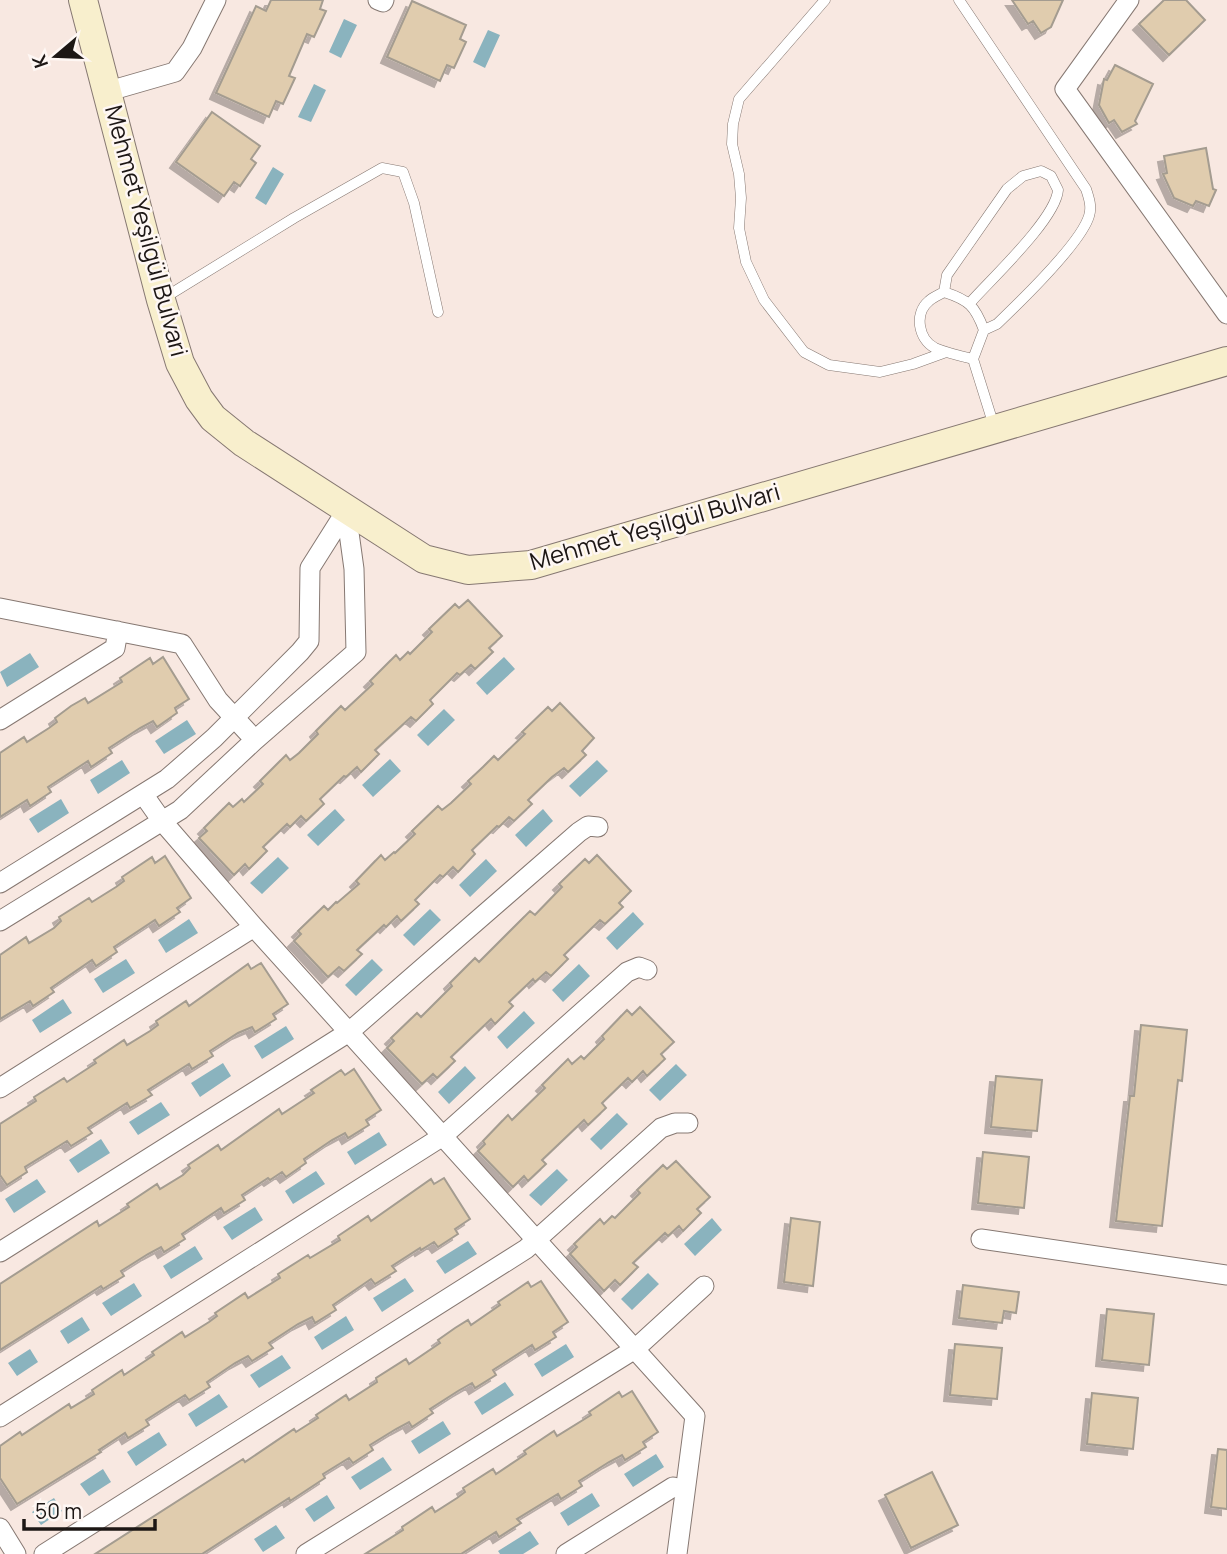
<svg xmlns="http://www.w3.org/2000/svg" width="1227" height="1554" viewBox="0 0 1227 1554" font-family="Manrope,sans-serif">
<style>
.water{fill:#8ab3be}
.building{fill:#e0ccae;stroke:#a49c90;stroke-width:2;filter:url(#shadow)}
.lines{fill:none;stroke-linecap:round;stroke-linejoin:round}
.service-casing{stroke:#867872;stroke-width:11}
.minor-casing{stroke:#867872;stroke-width:21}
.secondary-casing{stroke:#867872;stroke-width:30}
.service{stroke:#fff;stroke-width:10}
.minor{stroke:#fff;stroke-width:19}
.secondary{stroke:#f8efcd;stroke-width:28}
.labels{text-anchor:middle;stroke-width:5;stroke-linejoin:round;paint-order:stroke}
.street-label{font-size:24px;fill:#1d1715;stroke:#fef7f4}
</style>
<defs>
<filter id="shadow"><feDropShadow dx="-6" dy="6" stdDeviation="0" flood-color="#0004"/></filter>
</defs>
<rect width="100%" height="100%" fill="#f8e8e1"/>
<!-- water -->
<path class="water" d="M344,19L357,25L341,58L329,52Z
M488,30L500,35L485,68L473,62Z
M314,84L326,90L311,122L298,117Z
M273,167L284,174L266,205L255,198Z
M30,653L39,667L7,687L0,672Z
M504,657L515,669L487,695L476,683Z
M444,709L455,720L428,746L417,735Z
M187,720L196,734L164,754L155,741Z
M390,759L401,771L373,797L362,785Z
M122,760L130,773L98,794L90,780Z
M597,760L608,771L580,797L569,786Z
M61,799L69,813L38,833L29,819Z
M335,809L345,820L318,846L307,835Z
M543,809L553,821L526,847L515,835Z
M278,857L289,868L262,894L250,883Z
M486,859L497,871L470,897L459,885Z
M430,909L441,920L414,946L403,935Z
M633,912L644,924L617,950L606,938Z
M189,919L198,933L166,953L158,940Z
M126,959L135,973L103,993L94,979Z
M372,959L383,970L356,996L345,985Z
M579,964L590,976L563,1002L552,990Z
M63,999L72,1013L40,1033L32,1020Z
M524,1011L535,1023L507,1049L497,1037Z
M286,1026L294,1039L262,1059L254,1046Z
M223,1063L231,1076L200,1097L191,1083Z
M676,1064L687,1075L660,1101L649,1090Z
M465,1066L476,1078L449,1104L438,1092Z
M161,1102L170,1115L138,1135L129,1122Z
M617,1113L628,1124L601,1150L590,1139Z
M379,1132L387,1145L355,1165L347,1152Z
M101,1139L110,1153L78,1173L69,1160Z
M557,1169L568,1180L541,1206L529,1195Z
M316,1171L325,1184L293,1204L285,1191Z
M37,1179L46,1192L14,1213L5,1199Z
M255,1207L263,1220L232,1240L223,1227Z
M712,1218L722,1230L695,1256L684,1244Z
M468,1241L477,1254L445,1274L436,1261Z
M195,1246L203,1259L171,1279L163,1266Z
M648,1273L659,1284L632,1310L621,1299Z
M405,1278L414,1291L382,1312L373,1298Z
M134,1283L142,1296L111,1316L102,1303Z
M346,1316L354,1330L322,1350L314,1337Z
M82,1317L90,1330L68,1344L60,1331Z
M566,1344L574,1357L542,1377L534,1364Z
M30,1349L38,1362L17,1376L8,1363Z
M282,1355L291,1368L259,1388L250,1375Z
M505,1382L514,1395L482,1415L474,1402Z
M219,1394L228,1407L196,1427L188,1414Z
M443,1421L451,1434L419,1454L411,1441Z
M159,1432L167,1445L136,1466L127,1452Z
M656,1454L664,1467L633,1487L624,1474Z
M383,1457L392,1470L360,1490L351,1477Z
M103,1469L111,1482L89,1496L80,1484Z
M592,1493L600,1506L568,1526L560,1513Z
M327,1495L335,1508L314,1522L305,1509Z
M54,1498L62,1511L41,1525L32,1512Z
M276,1525L285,1538L263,1552L254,1539Z
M530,1531L539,1544L523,1554H500L498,1551Z"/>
<!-- building -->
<path class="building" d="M271,0H323L320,9L326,11L314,37L307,34L289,76L295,78L283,104L276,101L269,117L216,93L256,6L266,11Z
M1012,0H1063L1051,27L1041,33L1033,21L1028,24Z
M1164,0H1186L1205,20L1169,55L1139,24Z
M412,1L466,25L460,39L466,42L454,68L447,65L440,81L387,57Z
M1115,65L1153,84L1135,121L1137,124L1122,132L1114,120L1109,123L1099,105L1104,79L1107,80Z
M212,112L260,146L251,159L256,163L240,186L234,182L224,196L176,162Z
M1206,148L1213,189L1216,190L1209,206L1196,201L1193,206L1174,198L1163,174L1167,173L1164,156Z
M468,600L502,636L489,648L493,652L475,669L471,665L460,675L457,673L430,700L433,704L416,721L411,717L375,750L379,754L361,772L357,767L346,777L344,776L320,799L324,804L306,821L301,816L290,827L287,824L263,847L267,851L249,869L245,864L234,875L199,838L207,831L204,828L229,803L233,807L242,799L244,802L263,784L260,781L286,755L290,760L299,753L318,734L316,731L341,706L345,710L373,684L370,681L396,655L400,660L408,652L410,654L432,632L429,629L455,604L459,608Z
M163,657L189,699L175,708L177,713L157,727L153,721L140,728L109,748L112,753L91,767L88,761L48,787L51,792L30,806L27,800L0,817V753L24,737L27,742L49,728L57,722L55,718L71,706L85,698L88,703L122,682L120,678L150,658L153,664Z
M560,703L594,738L582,751L586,755L568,772L564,768L552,777L528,800L532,804L514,821L509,817L499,827L497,826L472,850L475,854L458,872L453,867L443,877L440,875L415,900L419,904L401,921L397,916L386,927L384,925L357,950L362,954L344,971L339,967L328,977L294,941L301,934L298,931L324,906L328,910L336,902L337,903L359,884L356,881L381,855L385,860L394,852L395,853L415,834L412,831L438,806L442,810L451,803L471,784L468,781L483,767L494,756L498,760L525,734L522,732L548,707L552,711Z
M597,855L631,891L619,903L623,907L605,924L600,920L564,955L568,959L551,976L546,972L535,982L533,979L509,1002L513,1006L495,1024L491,1019L451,1057L455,1061L437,1078L433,1074L422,1084L387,1048L394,1041L391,1038L417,1013L421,1017L452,986L450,983L475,958L479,962L530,911L535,915L562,887L559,884L585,859L589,863Z
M165,856L191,898L177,908L180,912L159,926L155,920L114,947L117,952L96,966L92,960L51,988L54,992L33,1006L30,1001L0,1019V955L26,937L29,943L54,928L61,921L59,917L89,898L92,902L116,887L124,881L122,877L152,857L155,863Z
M261,963L288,1004L273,1014L276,1019L255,1032L252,1027L238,1033L210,1051L213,1056L192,1069L189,1064L148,1090L152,1095L130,1108L127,1103L88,1128L92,1133L71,1146L67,1141L25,1167L27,1172L7,1185L0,1175V1124L36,1101L34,1097L64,1078L67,1082L96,1063L94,1060L124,1040L127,1045L150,1031L158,1025L156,1021L186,1001L189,1006L248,964L251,969Z
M640,1007L674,1042L661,1054L665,1059L647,1076L643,1071L632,1082L628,1078L602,1103L606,1108L588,1125L584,1120L542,1160L546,1164L528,1181L524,1176L513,1187L478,1151L485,1144L483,1141L508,1115L512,1120L545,1088L542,1085L568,1059L572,1064L581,1056L584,1059L604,1039L602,1036L627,1010L632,1015Z
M1141,1025L1187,1030L1182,1081L1178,1080L1162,1226L1116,1221L1130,1096H1134Z
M354,1069L381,1110L366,1120L369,1125L348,1138L345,1133L332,1140L304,1159L306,1163L286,1177L282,1172L270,1180L268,1178L242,1195L245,1200L224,1213L221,1208L182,1234L185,1239L164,1252L161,1247L148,1254L121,1271L124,1276L103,1289L101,1286L0,1350V1284L97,1221L99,1226L129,1207L127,1204L157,1184L160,1189L183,1175L190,1168L188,1165L218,1145L221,1150L279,1109L282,1114L305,1099L314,1093L311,1090L341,1070L345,1075Z
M996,1076L1042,1080L1037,1131L991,1127Z
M983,1152L1029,1157L1024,1208L978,1203Z
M676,1161L710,1197L697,1209L701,1213L683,1231L679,1226L668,1236L665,1233L633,1263L638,1267L620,1285L615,1280L604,1291L570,1254L577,1247L574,1244L600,1219L604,1224L612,1216L615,1218L640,1193L637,1190L663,1165L667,1169Z
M444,1178L470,1219L455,1229L458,1234L438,1247L434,1242L421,1250L420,1248L392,1266L396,1271L375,1284L371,1279L333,1305L336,1310L315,1323L312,1317L298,1324L269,1343L273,1348L252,1361L248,1356L235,1363L207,1382L210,1387L189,1400L185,1395L146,1420L149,1425L128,1438L125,1433L99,1450L101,1452L17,1504L0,1478V1446L20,1432L22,1435L69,1404L71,1408L94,1394L92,1390L122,1370L124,1375L154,1355L152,1352L182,1332L185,1337L209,1322L217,1316L215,1313L245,1293L248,1298L280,1278L278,1274L308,1255L310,1258L340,1240L338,1236L368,1216L371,1221L431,1179L434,1184Z
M791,1218L820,1222L813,1286L784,1282Z
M541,1281L568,1322L553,1332L556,1337L535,1350L532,1345L493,1370L496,1375L475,1388L472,1383L458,1391L430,1409L433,1413L412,1427L409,1422L396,1429L370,1445L373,1450L353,1463L349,1458L323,1474L325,1478L290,1501L289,1498L202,1554H95L243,1459L245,1462L294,1429L296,1432L318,1418L316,1415L346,1395L349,1400L377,1382L376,1378L406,1359L409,1364L440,1343L438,1340L455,1328L468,1320L471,1325L500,1305L498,1302L528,1282L531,1287Z
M963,1285L1019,1292L1016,1313L1004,1311L1002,1323L959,1318Z
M1107,1309L1154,1314L1149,1365L1102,1360Z
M955,1344L1002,1348L997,1399L950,1395Z
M632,1391L658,1432L643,1442L646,1447L625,1460L622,1455L609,1462L579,1481L582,1486L561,1499L558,1494L517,1519L521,1523L499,1537L496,1532L461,1554H365L403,1530L402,1527L432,1507L435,1512L457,1498L465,1492L463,1488L493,1469L496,1474L526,1454L524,1451L554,1431L557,1436L591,1415L589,1412L619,1392L622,1397Z
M1092,1393L1138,1398L1133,1449L1087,1444Z
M1218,1449L1227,1450V1509L1211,1507Z
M932,1472L958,1525L911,1548L885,1495Z"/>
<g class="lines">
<defs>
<path id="service" d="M825,0L739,99L733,124L732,144L739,174L741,198L739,228L746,262L764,300L804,352L829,365L880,372L913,364L946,352
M959,0L1086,189C1089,198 1092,207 1089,216C1081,243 1020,302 997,324L984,330
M944,292L947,275L1007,189L1023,176L1041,171L1051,176L1058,190C1056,219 990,280 969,304
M164,298L294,218L382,168L403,172L414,203L438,312
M973,359C960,356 947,353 935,348C918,339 914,313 929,301C933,297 939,295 944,292C969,300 975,306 984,330L973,359L994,426"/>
<path id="minor" d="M378,0L383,2L384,0
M1129,0L1065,89L1227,314
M109,91L175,72L192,48L216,0
M0,608L182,644L218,700L255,740
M0,720L115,648L118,631
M143,794L162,821L254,927L695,1416L677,1554
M0,883L167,779L214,738L300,652L309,641L310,568L346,511L354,569L356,652L255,740L180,810L0,921
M0,1088L254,927
M981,1239L1227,1275
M0,1252L349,1032L579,832L588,826L598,827
M0,1417L443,1136L627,972L639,967L647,970
M0,1528L16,1554
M44,1554L526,1249L661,1128L675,1123H688
M306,1554L635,1349L704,1286
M566,1554L673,1487L685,1490"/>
<path id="secondary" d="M83,0L161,300L180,363L199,399L213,418L244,443L424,559L468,570L531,565L1227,361"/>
</defs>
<!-- service casing -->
<use href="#service" class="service-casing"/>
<!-- minor casing -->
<use href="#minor" class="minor-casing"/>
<!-- secondary casing -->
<use href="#secondary" class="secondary-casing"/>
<!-- service -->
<use href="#service" class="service"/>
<!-- minor -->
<use href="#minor" class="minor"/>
<!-- secondary -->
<use href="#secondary" class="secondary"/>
</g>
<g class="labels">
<!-- street labels -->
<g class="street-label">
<text transform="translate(146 231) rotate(75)" y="8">Mehmet Yeşilgül Bulvari</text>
<text transform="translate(655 527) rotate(-16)" y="8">Mehmet Yeşilgül Bulvari</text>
</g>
</g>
<!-- north arrow -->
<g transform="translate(56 56) rotate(251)" stroke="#fef7f4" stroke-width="5" paint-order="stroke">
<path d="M0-5L12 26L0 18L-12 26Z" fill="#1d1715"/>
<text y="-10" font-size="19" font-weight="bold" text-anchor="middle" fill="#1d1715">K</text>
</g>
<!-- scale -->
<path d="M24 1519v10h131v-10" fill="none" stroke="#1d1715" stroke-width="3.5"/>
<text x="35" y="1519" font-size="21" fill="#1d1715" stroke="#fef7f4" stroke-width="5" paint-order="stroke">50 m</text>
</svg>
